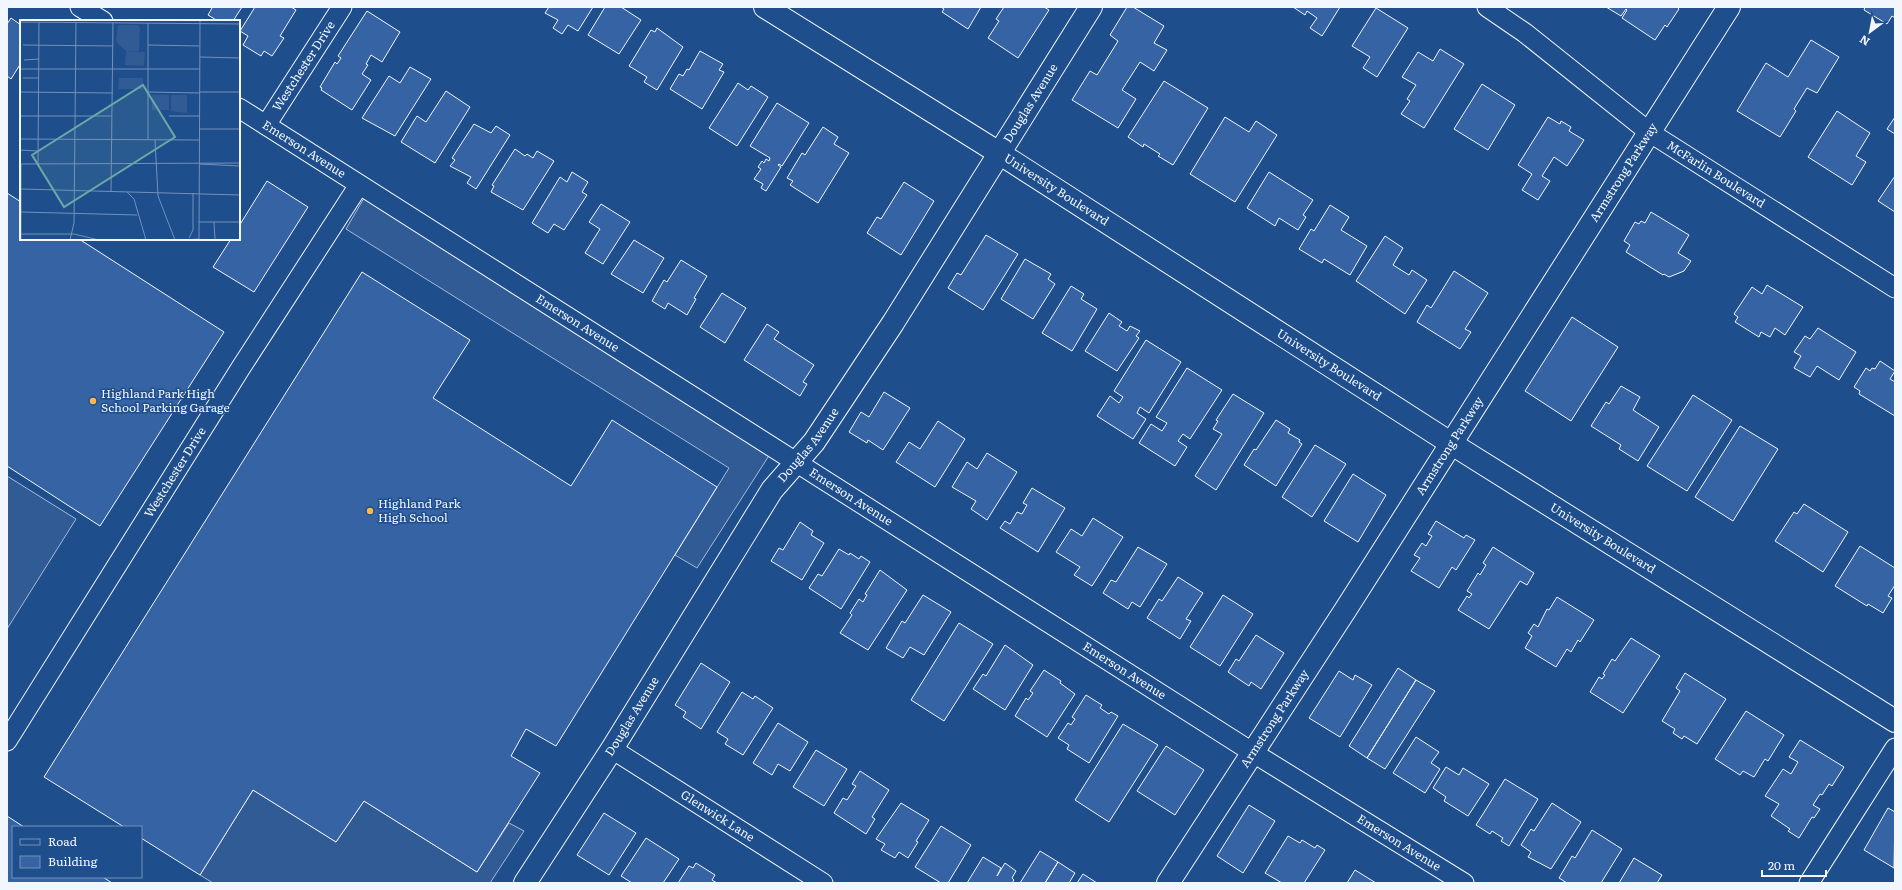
<svg xmlns="http://www.w3.org/2000/svg" width="1902" height="890" viewBox="0 0 1902 890" font-family="Literata,serif">
<style>
.built{fill:#305b95;stroke:#a8bbd7}
.building{fill:#3563a3;stroke:#f2f6ff}
.lines{fill:none;stroke-linecap:round;stroke-linejoin:round}
.minor-casing{stroke:#f2f6ff;stroke-width:21}
.tertiary-casing{stroke:#f2f6ff;stroke-width:24}
.minor{stroke:#1f4e8c;stroke-width:19}
.tertiary{stroke:#1f4e8c;stroke-width:22}
.poi-dot{fill:#ffb74d;stroke:#1f4e8c;stroke-width:1.5}
.labels{text-anchor:middle;stroke-width:3;stroke-linejoin:round;paint-order:stroke}
.street-label{font-size:12px;fill:#f2f6ff;stroke:#1f4e8c}
.poi-label{font-size:12px;fill:#f2f6ff;stroke:#1f4e8c;text-anchor:start}
.inset-road{fill:none;stroke:#7391ba;stroke-width:1}
.view{fill:#6aa9a8;fill-opacity:0.15;stroke:#6aa9a8;stroke-width:2}
.inset-edge{fill:none;stroke:#f2f6ff;stroke-width:2}
</style>
<rect width="100%" height="100%" fill="#1f4e8c"/>
<!-- built -->
<path class="built" d="M364,198L770,454L697,568L675,555L729,468L346,229Z
M7,476L76,519L7,629Z
M253,790L336,842L364,801L477,872L509,823L524,831L490,883H213L200,875Z"/>
<!-- building -->
<path class="building" d="M210,7H242L233,21H218L208,15L212,8Z
M255,7H291L296,10L280,36L284,38L272,56L264,51L261,56L243,45L248,36L240,31Z
M549,7H593L578,31L568,25L562,34L553,28L558,20L545,13Z
M605,7H621L641,20L619,54L588,35Z
M941,7H981L968,29L942,12L944,9Z
M1004,7H1044L1049,10L1018,58L988,38L999,21L996,19Z
M1127,7H1133L1164,26L1154,43L1167,50L1154,71L1140,62L1122,90L1136,99L1118,128L1072,100L1090,71L1097,75L1118,41L1110,35Z
M1293,7H1340L1322,36L1310,28L1317,18L1307,11L1305,15Z
M1606,7H1677L1679,9L1667,27L1665,25L1655,40L1622,18L1627,10L1626,9L1621,16Z
M1865,7H1895V18L1892,16L1887,24L1864,10Z
M1376,8L1408,28L1377,77L1363,68L1370,57L1352,46Z
M367,11L400,32L382,62L371,55L366,64L368,65L362,74L371,80L352,110L321,90L322,88L320,87L335,62L337,64L341,58L338,56Z
M11,18L21,25V63L11,79L7,76V24Z
M657,28L683,47L657,90L644,82L647,77L629,66L651,30L655,32Z
M1811,40L1839,57L1817,93L1807,88L1794,109L1796,111L1780,137L1737,111L1766,63L1788,77Z
M1440,49L1464,64L1424,128L1401,114L1410,101L1407,99L1416,85L1402,77L1418,52L1433,61Z
M700,51L723,64L719,70L724,72L702,109L670,89L679,74L683,76L687,69L689,70Z
M410,67L431,79L395,136L362,118L389,76L400,83Z
M1164,81L1208,108L1173,165L1158,156L1160,154L1144,144L1143,147L1128,137Z
M738,83L748,90L751,86L768,97L737,146L709,128Z
M1482,84L1515,105L1488,150L1454,129Z
M446,91L470,107L435,163L401,142L417,116L426,122Z
M777,103L809,123L782,166L779,164L778,165L781,167L766,191L761,188L763,184L754,179L761,169L758,167L762,161L764,163L766,159L769,161L770,158L750,146Z
M1837,111L1870,133L1856,156L1866,162L1852,185L1808,157Z
M1225,117L1249,132L1256,121L1277,135L1235,202L1190,174Z
M1548,117L1560,124L1561,121L1571,127L1569,131L1584,140L1567,166L1554,157L1542,176L1550,181L1538,200L1522,190L1532,174L1518,165Z
M1895,117V134L1887,129Z
M474,124L491,133L496,126L510,135L476,189L467,183L471,177L450,166L455,160L452,158Z
M823,127L838,137L834,144L849,153L818,203L790,185L793,181L787,178L802,153L805,155Z
M515,149L525,156L527,154L533,158L537,151L554,161L523,210L491,192L494,186L492,185Z
M572,172L588,182L582,192L587,195L564,230L554,224L548,233L532,223L560,177L567,182Z
M1269,172L1313,200L1303,215L1306,217L1298,230L1279,218L1275,226L1247,208Z
M1895,176V212L1878,201Z
M267,181L308,207L254,292L213,267L231,239H239V226Z
M904,182L934,201L901,255L867,233L877,217L881,219Z
M7,193L21,202V239H79L224,332L100,526L7,466Z
M601,204L630,222L603,264L585,253L600,229L589,222Z
M1330,205L1349,217L1341,230L1367,246L1350,275L1324,259L1322,263L1299,249L1311,229L1314,231Z
M1651,212L1689,235L1678,253L1691,261L1684,271L1669,277L1664,274L1663,275L1626,252L1630,245L1624,241L1635,222L1639,224L1641,221L1645,223Z
M986,235L1018,254L983,310L948,288L957,273L961,275Z
M1385,236L1403,248L1393,265L1409,275L1412,270L1427,280L1405,314L1356,281Z
M634,240L664,258L643,293L611,274Z
M1025,259L1051,274L1048,279L1055,284L1033,319L1001,299Z
M681,260L707,276L694,298L696,299L687,315L668,303L665,309L652,301L664,280L667,282Z
M1454,271L1488,293L1465,329L1471,332L1460,349L1417,322L1427,305L1431,308Z
M362,272L470,340L433,398L571,486L612,420L717,487L556,746L526,729L511,756L540,773L477,872L364,801L336,842L253,790L200,875L141,838V827H124L44,777Z
M1767,285L1803,307L1785,335L1775,328L1770,337L1761,332L1759,337L1735,322L1738,317L1734,314L1752,287L1762,294Z
M1071,286L1084,294L1081,299L1097,309L1072,351L1042,333Z
M722,293L746,308L725,343L700,327Z
M1109,313L1122,322L1119,326L1127,331L1130,326L1140,331L1136,336L1139,338L1117,371L1085,351Z
M1572,317L1618,347L1571,421L1525,391Z
M767,324L779,332L774,339L814,365L803,382L807,384L800,396L744,360Z
M1818,328L1856,352L1839,380L1817,366L1810,377L1794,368L1801,356L1794,352L1805,336L1810,339Z
M1146,340L1181,362L1149,413L1140,407L1137,413L1146,419L1133,439L1097,416L1110,396L1119,403L1123,397L1114,391Z
M1880,361L1895,371L1890,379L1895,382V416L1859,394L1860,391L1854,387L1866,368L1870,371L1872,368L1875,369Z
M1187,368L1222,390L1190,439L1183,434L1178,441L1187,447L1175,466L1139,443L1151,424L1162,431L1167,423L1156,417Z
M1621,386L1640,397L1633,410L1659,427L1638,461L1619,449L1621,445L1591,426L1606,402L1609,404Z
M884,392L910,408L883,450L868,440L867,443L849,432L861,412L869,417Z
M1233,394L1264,413L1216,490L1195,476L1222,434L1213,429L1218,421L1216,420Z
M1693,395L1732,420L1687,491L1647,466Z
M1276,420L1290,429L1288,433L1300,440L1299,442L1302,444L1276,486L1244,465L1254,449L1256,450Z
M938,421L965,439L935,487L896,462L909,442L920,449Z
M1740,426L1778,449L1733,521L1695,497Z
M1315,445L1346,464L1312,517L1282,497Z
M987,453L1017,472L987,520L971,509L976,501L952,487L967,462L977,469Z
M1353,474L1386,495L1358,542L1324,521Z
M1032,488L1065,508L1038,552L1000,528L1005,521L1010,524L1017,512L1022,514L1027,505L1023,503Z
M1804,504L1848,532L1823,572L1775,541L1794,512L1797,514Z
M1093,518L1123,537L1092,586L1074,575L1080,567L1056,552L1071,529L1082,536Z
M1436,521L1464,538L1466,535L1475,540L1456,570L1452,567L1439,588L1411,571L1420,558L1414,555L1422,543L1426,546L1432,536L1428,534Z
M800,522L813,531L811,535L824,543L802,580L771,561L779,548L783,550Z
M1860,546L1895,568V585L1888,596L1892,598L1883,613L1868,604L1867,606L1835,586Z
M1138,547L1167,564L1140,607L1132,602L1128,609L1103,593L1111,580L1116,582Z
M1493,547L1534,573L1527,585L1520,581L1489,629L1458,610L1467,596L1469,598L1472,594L1467,591L1478,573L1480,575L1486,565L1483,563Z
M839,549L849,555L850,553L859,559L861,556L870,562L841,609L809,588L818,574L822,576Z
M880,570L907,590L868,650L840,633L852,615L850,613L859,599L863,602L867,595L865,594Z
M1178,577L1203,593L1186,619L1191,621L1180,639L1147,618L1159,599L1162,601Z
M923,595L951,612L924,655L910,647L903,658L886,648L902,621L905,623Z
M1223,595L1253,614L1220,666L1190,647Z
M1557,597L1594,620L1580,642L1578,640L1571,652L1567,649L1556,667L1525,648L1532,636L1528,633L1534,624L1538,627L1547,609L1549,610Z
M959,623L993,644L944,721L911,700Z
M1256,635L1284,653L1261,689L1251,682L1249,686L1228,672L1236,659L1239,661Z
M1631,638L1660,656L1623,713L1590,692L1599,677L1602,679L1605,675L1603,674L1612,659L1615,661Z
M1005,645L1033,665L1005,710L973,689L983,674L986,676Z
M701,663L730,682L701,729L683,717L686,712L675,705Z
M1398,668L1416,680L1367,758L1349,746Z
M1044,670L1061,681L1060,683L1075,694L1047,737L1015,716L1026,698L1028,700L1033,693L1030,691Z
M1339,671L1353,680L1355,675L1372,685L1340,737L1309,718Z
M1685,673L1726,699L1697,744L1684,736L1682,739L1673,733L1675,729L1662,721L1680,691L1676,688Z
M1416,680L1435,691L1385,769L1367,758Z
M742,692L753,699L755,696L773,708L743,755L725,744L728,739L717,732Z
M1086,695L1102,705L1100,708L1109,714L1111,712L1118,716L1089,763L1067,749L1069,745L1058,738L1068,723L1071,725L1075,719L1072,717Z
M1746,711L1784,735L1768,761L1765,759L1754,777L1743,771L1740,775L1715,759Z
M778,723L808,742L790,771L778,764L772,775L753,763Z
M1123,724L1158,745L1109,822L1075,800Z
M1416,737L1439,752L1431,763L1440,769L1425,793L1393,773Z
M1800,740L1844,767L1832,786L1829,784L1822,795L1820,794L1813,805L1820,809L1814,818L1812,817L1799,838L1788,831L1790,829L1771,816L1779,804L1765,796L1783,769L1791,774L1798,762L1789,757Z
M1166,746L1204,770L1175,815L1137,791Z
M816,750L847,769L824,806L793,787Z
M1446,767L1459,775L1463,768L1489,784L1468,816L1444,801L1446,797L1433,788Z
M860,771L889,790L872,817L875,819L866,834L834,813L843,798L847,800L856,786L852,784Z
M1505,779L1538,799L1509,846L1501,841L1503,838L1492,831L1490,834L1476,825Z
M901,803L929,820L916,841L918,842L908,858L899,852L895,858L881,850L885,844L876,839Z
M1552,803L1581,822L1551,869L1528,857L1531,852L1521,845L1531,829L1534,831Z
M1249,805L1275,821L1243,873L1217,856Z
M1888,808L1895,812L1894,868L1864,850Z
M604,813L636,833L609,875L577,855Z
M7,816L24,827H13V877H103L112,883H7Z
M941,826L971,845L948,883H941L915,867Z
M1592,830L1622,849L1601,883H1567L1559,878L1572,856L1575,858Z
M1288,836L1300,843L1302,840L1315,848L1317,845L1325,850L1304,883H1282L1265,873Z
M646,838L679,859L663,883H632L621,876Z
M1040,851L1058,862L1045,883H1020Z
M983,857L1001,868L997,876L1005,863L1016,871L1012,878L1014,880L1012,883H967Z
M1634,858L1662,875L1657,883H1619Z
M1058,862L1075,873L1069,883H1045Z
M696,863L715,875L712,880L717,883H678L689,866L693,868Z
M1355,870L1376,883H1347Z
M1083,874L1097,883H1077Z"/>
<g class="lines">
<defs>
<g id="minor">
<path d="M80,7L103,21"/>
<path id="s1" d="M1487,7L1525,33L1649,132L1895,288"/>
<path id="s2" d="M239,108L1252,752L1464,883"/>
<path id="s3" d="M266,125L342,7"/>
<path id="s4" d="M7,741L240,369L359,185"/>
<path id="s5" d="M612,749L823,883"/>
<path d="M1809,883L1895,748"/>
</g>
<g id="tertiary">
<path id="s6" d="M765,7L999,153L1452,444L1895,721"/>
<path id="s7" d="M525,883L612,749L772,490L814,442L893,323L1091,7"/>
<path id="s8" d="M1168,883L1346,609L1729,7"/>
</g>
</defs>
<!-- minor casing -->
<use href="#minor" class="minor-casing"/>
<!-- tertiary casing -->
<use href="#tertiary" class="tertiary-casing"/>
<!-- minor -->
<use href="#minor" class="minor"/>
<!-- tertiary -->
<use href="#tertiary" class="tertiary"/>
</g>
<!-- markers -->
<g class="poi-dot">
<circle cx="93" cy="401" r="4"/>
<circle cx="370" cy="511" r="4"/>
</g>
<g class="labels">
<!-- street labels -->
<g class="street-label">
<text dy="4" stroke="none"><textPath href="#s3" startOffset="70">Westchester Drive</textPath></text>
<text dy="4" stroke="none"><textPath href="#s7" startOffset="930">Douglas Avenue</textPath></text>
<text dy="4" stroke="none"><textPath href="#s2" startOffset="77">Emerson Avenue</textPath></text>
<text dy="4" stroke="none"><textPath href="#s8" startOffset="844">Armstrong Parkway</textPath></text>
<text dy="4" stroke="none"><textPath href="#s1" startOffset="284">McFarlin Boulevard</textPath></text>
<text dy="4" stroke="none"><textPath href="#s6" startOffset="344">University Boulevard</textPath></text>
<text dy="4" stroke="none"><textPath href="#s2" startOffset="401">Emerson Avenue</textPath></text>
<text dy="4" stroke="none"><textPath href="#s6" startOffset="668">University Boulevard</textPath></text>
<text dy="4" stroke="none"><textPath href="#s7" startOffset="522">Douglas Avenue</textPath></text>
<text dy="4" stroke="none"><textPath href="#s8" startOffset="520">Armstrong Parkway</textPath></text>
<text dy="4" stroke="none"><textPath href="#s4" startOffset="317">Westchester Drive</textPath></text>
<text dy="4" stroke="none"><textPath href="#s2" startOffset="725">Emerson Avenue</textPath></text>
<text dy="4" stroke="none"><textPath href="#s6" startOffset="992">University Boulevard</textPath></text>
<text dy="4" stroke="none"><textPath href="#s2" startOffset="1049">Emerson Avenue</textPath></text>
<text dy="4" stroke="none"><textPath href="#s7" startOffset="198">Douglas Avenue</textPath></text>
<text dy="4" stroke="none"><textPath href="#s8" startOffset="196">Armstrong Parkway</textPath></text>
<text dy="4" stroke="none"><textPath href="#s5" startOffset="125">Glenwick Lane</textPath></text>
<text dy="4" stroke="none"><textPath href="#s2" startOffset="1373">Emerson Avenue</textPath></text>
</g>
<!-- poi labels -->
<g class="poi-label">
<text x="101" y="398">Highland Park High<tspan x="101" dy="14">School Parking Garage</tspan></text>
<text x="378" y="508">Highland Park<tspan x="378" dy="14">High School</tspan></text>
</g>
</g>
<!-- overview -->
<g transform="translate(20 20)">
<rect width="220" height="220" fill="#1f4e8c"/>
<path d="M98,5H118L120,8L119,31H108L125,32L124,46L105,45L106,31L96,22ZM99,58H123V69H98ZM132,75H149V90H132ZM151,75H167V93L151,91Z" fill="#305b95"/>
<path class="inset-road" d="M0,2L220,4M3,25L93,26M128,25L179,26M180,37L220,38M4,40L19,39M0,49H180M3,58H19M0,72L93,73M128,72L180,73M180,72H220M0,96H92M149,96H180M180,109H220M0,119L179,120M128,120V3M135,120L138,176L155,220M0,130L18,131M0,144L220,143M18,144L19,2M179,144L220,146M1,169L220,175M91,171L93,2M107,172L114,179L126,220M1,192L117,195M179,202H220M194,202L195,220M1,214H54L79,220M169,218L173,210V173M1,220V144M50,220L54,203L56,2M165,220L179,219M179,220L180,0"/>
<path class="view" d="M123,65L155,117L44,187L12,135Z"/>
<rect width="220" height="220" class="inset-edge"/>
</g>
<!-- border -->
<rect width="1902" height="890" fill="none" stroke="#f2f6ff" stroke-width="16"/>
<!-- legend -->
<rect x="12" y="826" width="130" height="52" fill="#1f4e8c" stroke="#7391ba"/>
<rect x="20" y="839" width="20" height="6" fill="#1f4e8c" stroke="#7391ba"/>
<text x="48" y="846" font-size="12" fill="#f2f6ff">Road</text>
<rect x="20" y="856" width="20" height="12" fill="#3563a3" stroke="#7391ba"/>
<text x="48" y="866" font-size="12" fill="#f2f6ff">Building</text>
<!-- north arrow -->
<g transform="translate(1870 32) rotate(212)" stroke="#1f4e8c" stroke-width="3" paint-order="stroke">
<path d="M0-3L7 15L0 10L-7 15Z" fill="#f2f6ff"/>
<text y="-6" font-size="11" font-weight="bold" text-anchor="middle" fill="#f2f6ff">N</text>
</g>
<!-- scale -->
<path d="M1762 870v6h64v-6" fill="none" stroke="#f2f6ff" stroke-width="2"/>
<text x="1768" y="870" font-size="12" fill="#f2f6ff" stroke="#1f4e8c" stroke-width="3" paint-order="stroke">20 m</text>
</svg>
